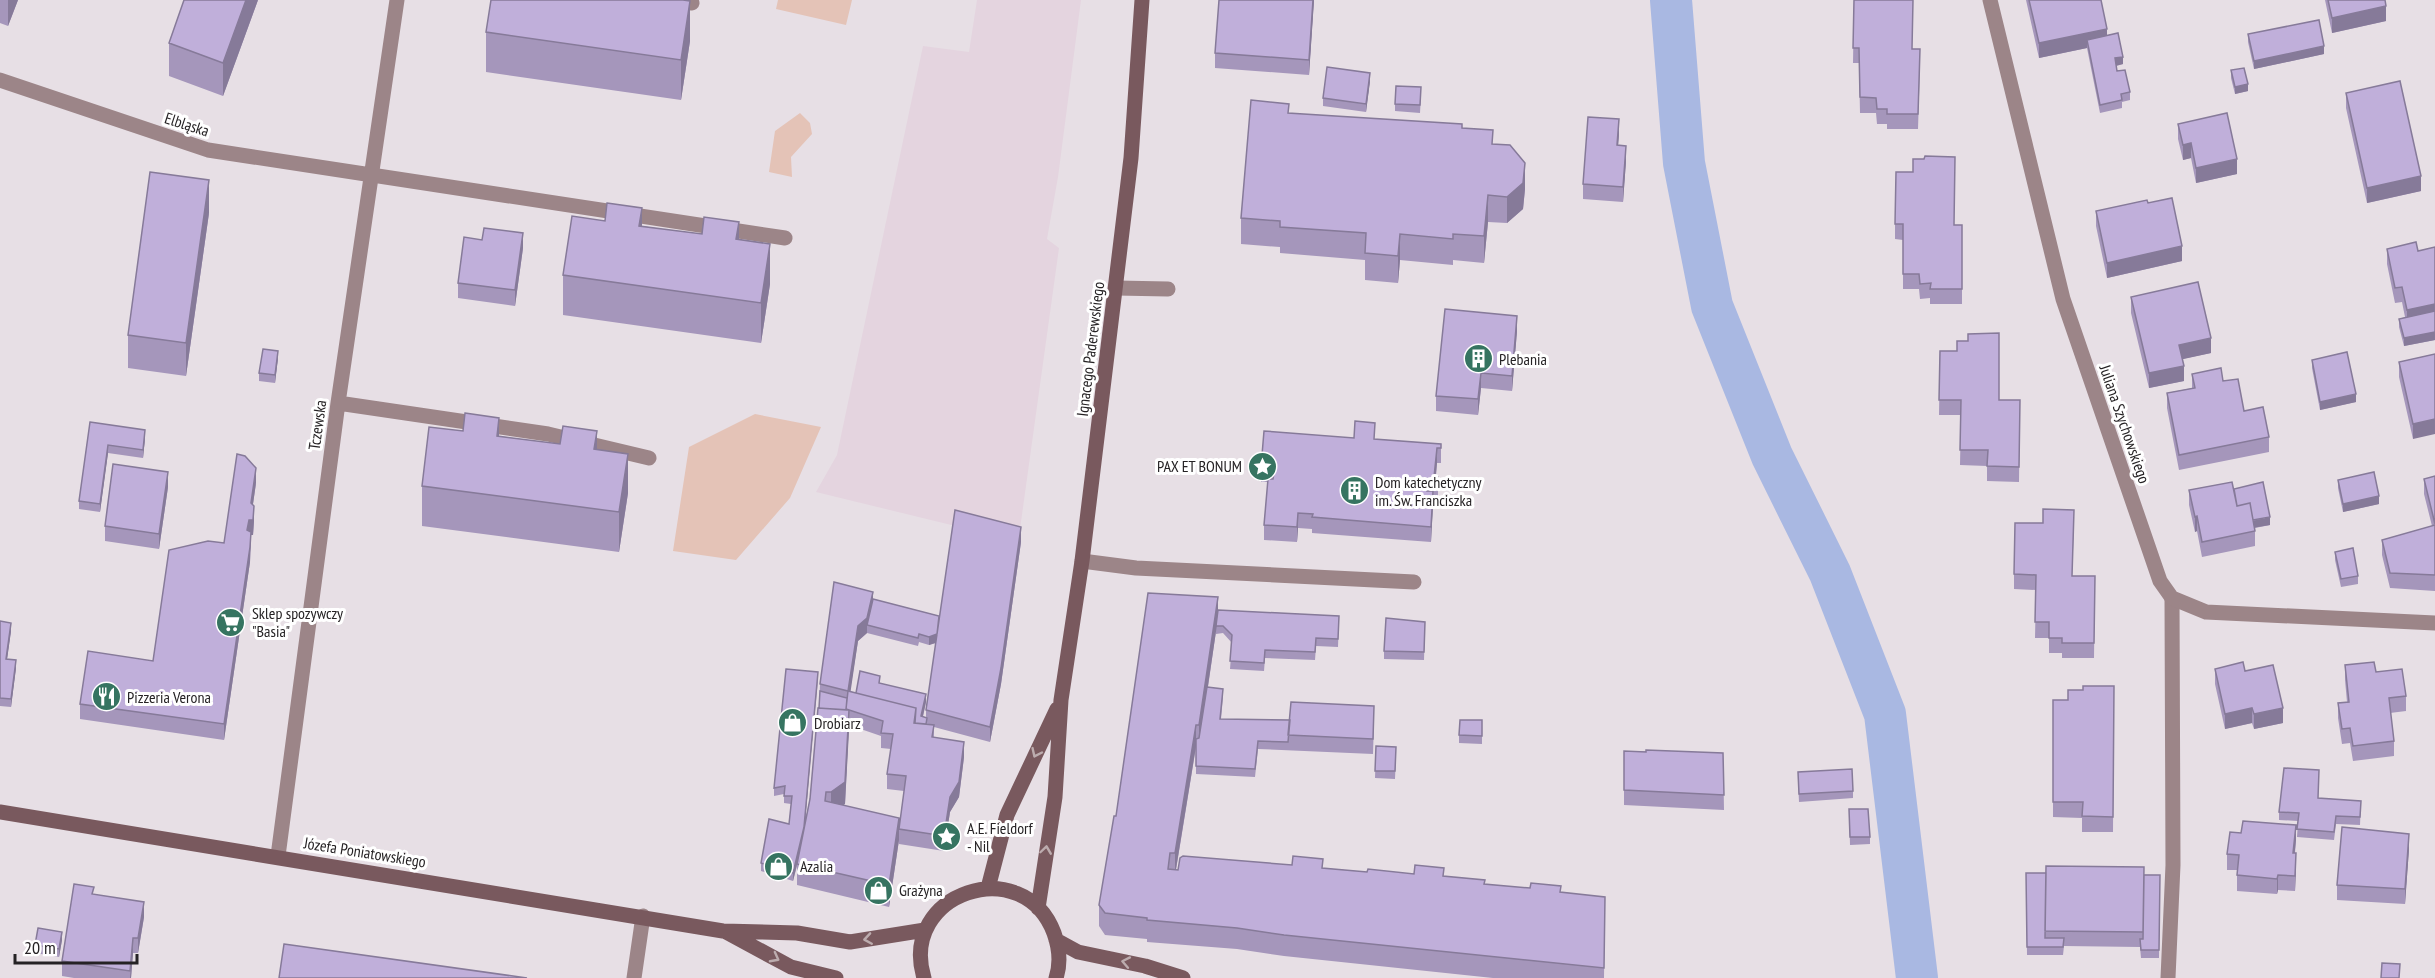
<svg xmlns="http://www.w3.org/2000/svg" width="2435" height="978" viewBox="0 0 2435 978" font-family="'PT Sans Narrow',sans-serif">
<style>
.built{fill:#e4d4df}
.green{fill:#e4c3b7}
.lines{fill:none;stroke-linecap:round;stroke-linejoin:round}
.canal{stroke:#a9b8e2;stroke-width:42}
.lane{stroke:#9c8588;stroke-width:15}
.street{stroke:#9c8588;stroke-width:15}
.secondary{stroke:#79595e;stroke-width:15}
.wall{fill:#a596bb;fill-rule:evenodd}
.shaded-wall{fill:#867a99}
.building{fill:#c0afda;stroke:#867a99;stroke-width:1.5}
.oneway{stroke:#bcacae}
.labels{text-anchor:middle;stroke-width:6;stroke-linejoin:round;paint-order:stroke}
.street-label{font-size:16px;fill:#252224;stroke:#fff}
.poi-label{font-size:16px;fill:#252224;stroke:#fff;text-anchor:start}
</style>
<rect width="100%" height="100%" fill="#e7dfe5"/>
<!-- built -->
<path class="built" d="M977,0H1081L1058,177L1047,239L1059,248L1020,529L1021,542L816,492L837,455L923,46L969,52Z"/>
<!-- green -->
<path class="green" d="M778,0H852L846,25L776,9Z
M800,113L810,123L812,134L791,157L792,177L769,172L775,131Z
M755,414L821,427L790,498L736,560L673,551L689,447Z"/>
<g class="lines">
<!-- canal -->
<path class="canal" d="M1671,0L1684,163L1712,306L1772,456L1830,573L1885,714L1917,978"/>
<!-- lane -->
<path class="lane" d="M674,0L692,3
M1116,288L1168,289
M1082,561L1136,568L1414,582
M2168,978L2173,865L2172,598"/>
<!-- street -->
<path class="street" d="M1990,0L2063,299L2160,581L2172,598L2206,612L2435,623
M0,80L208,150L785,238
M338,403L548,434L649,458
M278,856L338,403L397,0
M634,978L643,916"/>
<!-- secondary -->
<path class="secondary" d="M0,812L723,931L797,933L850,942L925,930
M988,888L1007,815L1057,709
M1038,908L1055,797L1061,700L1082,561L1131,158L1142,0
M726,932L791,967L836,978
M1056,940L1078,952L1145,966L1183,978
M924,978C898,893 1023,851 1054,933C1059,947 1061,963 1056,978"/>
</g>
<!-- wall -->
<path class="wall" d="M0,0H18L8,26L0,23Z
M258,0L223,96L169,76V43Z
M1314,0L1309,75L1215,68V53Z
M1854,0L1912,49L1920,64L1918,129H1887V124H1877L1876,113H1860L1859,63H1853Z
M2026,0H2101L2107,36L2123,64L2116,66L2117,71L2130,92V100L2122,102V108L2100,113L2087,48L2039,58Z
M2325,0H2385L2386,21L2332,33Z
M486,32L690,41L681,100L486,72Z
M2248,34L2324,54L2254,69L2248,42Z
M2231,70L2248,91L2235,94L2231,78Z
M1370,81L1366,112L1323,106V98Z
M2346,93L2421,191L2367,203L2346,108Z
M1421,95L1420,113L1395,111V104Z
M1289,113L1462,128L1493,144L1525,189L1523,209L1507,223L1488,222L1484,263L1453,260V265L1400,260L1398,283L1365,280V260L1280,253V247L1241,244V218Z
M2178,124L2237,174L2196,183L2191,158L2183,160L2178,139Z
M1619,134L1618,145L1626,161L1623,202L1583,199V184Z
M1913,172L1954,225H1962V304H1930V298L1920,299L1919,289H1903V240L1895,239V224Z
M2148,203L2182,261L2107,278L2096,226V211Z
M209,213L186,376L128,368V335Z
M642,226L739,240L770,284L761,343L563,315V275Z
M2435,247V340L2404,346L2399,327V319L2405,317L2402,302L2395,303L2387,264V249L2418,251Z
M523,248L515,306L458,298V283Z
M2131,297L2211,353L2182,359L2184,381L2149,388L2131,313Z
M1517,331L1512,391L1481,388L1478,415L1436,411V396Z
M1940,351L1999,400H2020L2019,482L1987,481V466L1960,465L1961,415H1939Z
M2435,354L2413,439L2399,377V362Z
M278,358L275,383L259,381V373Z
M2312,360L2356,402L2320,410L2312,368Z
M2192,374L2223,381L2244,411L2269,437V452L2179,470L2167,408V393L2192,388Z
M90,422L145,438L143,458L108,453L100,512L79,509V501Z
M499,436L597,449L628,493L619,552L422,526V486Z
M1375,439L1441,444V463H1437L1436,477H1438V497H1433L1431,542L1312,533V529L1298,528L1297,542L1264,540V525L1268,482H1261V467Z
M2435,476V591L2390,588L2382,555V540L2432,526L2424,494V479Z
M2338,480L2379,504L2343,512L2338,488Z
M256,483L253,504L254,521L253,535H251L250,562L224,740L80,719V704L153,661L224,543Z
M168,487L159,549L105,541V526Z
M2234,489L2270,525L2255,528V546L2202,557L2197,531L2195,532L2189,505V490Z
M2074,525L2072,576H2095L2094,658H2062V653H2049V638H2035L2036,590L2014,589V574Z
M1021,542L1001,684L990,742L934,727V737L964,757L959,797L950,812L944,851L899,844V840L889,907L797,885V866L793,881L761,871V863L789,824L791,804L784,803V794L774,796V788L818,680L804,825L810,799L819,708L820,684L873,599L939,616ZM867,633L918,646L919,642L929,645L936,643L926,710V717H923L926,702L880,683L856,693L850,691L858,641ZM849,725L881,736V748L891,749L887,774V789L904,791L899,828L842,805L845,804Z
M2335,552L2358,576V584L2341,587L2335,560Z
M1218,610L1339,616L1338,647L1316,646L1315,660L1265,658L1264,671L1230,669L1232,643L1223,633L1216,634V631L1208,687L1223,697L1221,719L1374,721L1373,754L1258,749L1255,777L1196,774V747L1176,870L1323,868L1367,872L1444,876L1484,884L1605,897L1604,978H1493L1284,956L1237,949L1147,942V939L1105,935L1099,926V905L1116,816Z
M0,621L11,631L7,659L16,668L11,707L0,706Z
M1425,622L1424,660L1384,659V651Z
M2345,665L2376,672L2406,696V711L2390,713L2394,741V756L2353,761L2350,743L2342,744L2338,718V703L2347,702L2345,680Z
M2215,669L2245,671L2283,723L2254,729L2252,723L2225,729L2215,684Z
M2114,686L2113,832H2082V818L2053,817V700H2068L2083,690Z
M1482,720V744L1459,743V735Z
M1376,746L1396,755L1395,779L1375,778Z
M1624,751L1723,753L1724,810L1624,805Z
M1798,779L1853,791V798L1799,802Z
M2319,798L2361,801L2360,825L2336,824L2334,840L2297,837L2298,821L2279,820V812Z
M1849,809L1870,837V844L1850,845Z
M2296,840L2295,853L2296,868L2295,891L2278,890L2277,894L2237,891V870H2227V854Z
M2409,849L2405,904L2337,900V885Z
M2026,873L2160,875L2159,958H2141L2140,947L2064,946L2063,955H2027Z
M94,894L144,917L138,953H133L131,978H74L62,976V961Z
M62,940L59,957L35,953V945Z"/>
<!-- shaded-wall -->
<path class="shaded-wall" d="M8,0H18L8,26Z
M246,0H258L223,96V63Z
M1313,0H1314L1309,75V60Z
M690,1V41L681,100V60Z
M2386,6V21L2332,33V18Z
M2107,29V44L2087,40V48L2039,58V43Z
M2324,46V54L2254,69V61Z
M2123,57V64L2115,66V58Z
M1370,73V81L1366,112V104Z
M2248,84V91L2235,94V87Z
M1619,119V134L1617,161V145Z
M2191,143V158L2183,160V145Z
M1626,146V161L1623,202V187Z
M2237,159V174L2196,183V168Z
M1525,163V189L1523,209L1507,223V197Z
M2421,176V191L2367,203V188Z
M209,180V213L186,376V343Z
M1488,195V222L1484,263V236Z
M642,208V248L639,226Z
M739,222V262L736,239Z
M523,233V248L515,306V290Z
M1400,234V260L1398,283V256Z
M770,244V284L761,343V303Z
M2182,246V261L2107,278V263Z
M2435,304V319L2407,325V310Z
M1517,316V331L1512,391V376Z
M2435,332V340L2404,346V338Z
M2211,338V353L2179,360V345Z
M278,351V358L275,383V375Z
M2184,366V381L2149,388V373Z
M1481,373V388L1478,415V399Z
M2356,394V402L2320,410V402Z
M499,418V457L497,436Z
M2435,419V434L2413,439V424Z
M145,430V438L143,458V450Z
M597,431V470L594,449Z
M108,445V453L100,512V504Z
M1437,448V463L1435,482L1434,477Z
M628,454V493L619,552V512Z
M256,468V483L251,518V503Z
M168,472V487L159,549V534Z
M1433,491V506L1431,542V527Z
M2379,496V504L2343,512V504Z
M254,506V521L253,535H251L250,562L224,740V724L247,530L249,520Z
M1298,513V528L1297,542V527Z
M2197,516V531L2195,532V517Z
M2270,517V525L2252,528V521Z
M1021,527V542L1001,684L990,742V727Z
M873,592V607L867,625V633L858,641L848,709V691L858,626Z
M1218,597V618L1199,746V725Z
M11,623V631L6,667V659Z
M938,634V642L929,645V637Z
M16,660V668L11,707V699Z
M818,672L804,835L793,881V873Z
M926,694V702L921,724V716Z
M2252,708V723L2225,729V714Z
M2283,708V723L2254,729V714Z
M849,710V731L845,804L831,813V792Z
M1196,725V746L1175,875V853Z
M964,742V757L959,797L950,812L944,851V836L950,797Z
M899,818V840L889,907V885Z
M2296,825V840L2293,868V853Z
M2409,834V849L2405,904V889Z
M2296,853V868L2295,891V876Z
M2278,875V890L2277,894V879Z
M144,902V917L138,953V938Z
M62,932V940L59,957V949Z
M133,938V953L131,978H130Z"/>
<!-- building -->
<path class="building" d="M184,0H246L223,63L169,43Z
M491,0H683L690,1L681,60L486,32Z
M1219,0H1313L1309,60L1215,53Z
M1854,0H1913L1912,49H1920L1918,114H1887V109H1877L1876,98L1860,97L1859,48H1853Z
M2029,0H2101L2107,29L2039,43Z
M2328,0H2385L2386,6L2332,18Z
M2319,20L2324,46L2254,61L2248,34Z
M2118,33L2123,57L2115,58L2117,71L2125,70L2130,92L2121,94L2122,100L2100,105L2087,40Z
M1327,67L1370,73L1366,104L1323,98Z
M2244,68L2248,84L2235,87L2231,70Z
M2400,81L2421,176L2367,188L2346,93Z
M1396,86L1421,87L1420,105L1395,104Z
M1251,100L1289,104L1288,113L1462,124V128L1493,130L1492,144L1510,145L1525,163L1523,183L1507,197L1488,195L1484,236L1453,234V239L1400,234L1398,256L1365,253L1366,233L1280,227V221L1241,218Z
M2227,113L2237,159L2196,168L2191,143L2183,145L2178,124Z
M1588,117L1619,119L1617,145L1626,146L1623,187L1583,184Z
M1925,156L1955,157L1954,225H1962V289H1930L1931,283L1920,284L1919,274H1903V224H1895L1896,172H1913V159H1924Z
M150,172L209,180L186,343L128,335Z
M2172,198L2182,246L2107,263L2096,211L2147,200L2148,203Z
M607,203L642,208L639,226L702,234L704,217L739,222L736,239L770,244L761,303L563,275L572,216L605,221Z
M484,228L523,233L515,290L458,283L464,237L482,240Z
M2416,242L2418,251L2435,247V304L2407,310L2402,287L2395,288L2387,249Z
M2198,282L2211,338L2179,345L2184,366L2149,373L2131,297Z
M1445,309L1517,316L1512,376L1481,373L1478,399L1436,396Z
M2435,311V332L2404,338L2399,319Z
M1999,333V400H2020L2019,467L1987,466L1988,450H1960L1961,400H1939L1940,351H1957V341H1968V334Z
M263,349L278,351L275,375L259,373Z
M2347,352L2356,394L2320,402L2312,360Z
M2435,354V419L2413,424L2399,362Z
M2221,368L2223,381L2238,379L2244,411L2263,407L2269,437L2179,455L2167,393L2195,388L2192,374Z
M465,413L499,418L497,436L560,444L563,426L597,431L594,449L628,454L619,512L422,486L429,427L463,431Z
M1355,421L1375,423L1374,439L1441,444V448H1437L1434,477H1438V482L1428,481L1427,491H1433L1431,527L1312,517L1313,514L1298,513L1297,527L1264,525L1268,479H1273L1275,468L1261,467L1264,431L1354,438Z
M90,422L145,430L143,450L108,445L100,504L79,501Z
M237,454L245,456L256,468L251,503L254,506L253,520H249L247,530L251,532L250,547L224,724L80,704L88,651L153,661L169,550L208,541L224,543Z
M113,464L168,472L159,534L105,526Z
M2374,472L2379,496L2343,504L2338,480Z
M2435,476V524L2424,479Z
M2232,482L2237,506L2250,503L2255,531L2202,542L2197,516L2195,517L2189,490Z
M2263,482L2270,517L2253,520L2250,503L2237,506L2234,489Z
M2043,509L2074,510L2072,576H2095L2094,643H2062V638H2049V622H2035L2036,575L2014,574L2015,523H2043Z
M955,510L1021,527L1001,668L990,727L926,710Z
M2435,525V575L2390,573L2382,540Z
M2353,548L2358,576L2341,579L2335,552Z
M834,582L873,592L867,618L858,626L848,691L820,684Z
M1148,593L1218,597L1199,725H1196L1175,853H1170L1168,869L1178,870L1180,858L1183,856L1292,865L1293,856L1323,859L1322,868L1367,872L1368,869L1414,874L1415,865L1444,868L1443,876L1485,880L1484,884L1530,888L1531,883L1561,886L1560,892L1605,897L1604,968L1284,935L1237,928L1147,920V918L1105,913L1099,905L1114,816H1116Z
M873,599L939,616L937,634L929,637L919,634L918,638L867,625Z
M1218,610L1339,616L1338,639L1316,638L1315,652L1265,650L1264,663L1230,661L1232,635L1223,626H1216Z
M1386,618L1425,622L1424,652L1384,651Z
M0,621L11,623L6,659L16,660L11,699L0,698Z
M2243,662L2245,671L2273,665L2283,708L2254,714L2252,708L2225,714L2215,669Z
M2374,662L2376,672L2402,669L2406,696L2389,698L2394,741L2353,746L2350,728L2342,729L2338,703L2349,702L2345,665Z
M786,669L818,672L804,827L793,873L761,863L769,819L789,824L792,796H784L785,786L774,788Z
M860,671L880,676L879,683L926,694L921,716L927,718L926,724L915,723L916,708L856,693Z
M2083,686H2114L2113,817L2082,816L2083,802H2053V700H2068V690H2083Z
M1207,687L1223,689L1220,719L1290,720L1288,742L1258,741L1255,769L1196,766V739L1199,738Z
M820,691L847,698L846,710L819,708Z
M848,691L916,708L914,723L934,725L932,737L964,742L959,782L950,797L944,836L899,829L906,776L887,774L893,734L881,733L883,721L846,709Z
M1291,702L1374,706L1373,739L1288,735Z
M818,708L849,710L845,782L831,792H826L825,801L899,818L889,885L797,864L810,799Z
M1460,720H1482V736L1459,735Z
M1376,746L1396,747L1395,771H1375Z
M1646,750L1723,753L1724,795L1624,790V751L1646,752Z
M2284,768L2319,770L2318,798L2361,801L2360,817L2336,816L2334,832L2297,829L2299,813L2279,812Z
M1852,769L1853,791L1799,794L1798,772Z
M1849,809H1868L1870,837H1850Z
M2243,821L2296,825L2293,853H2296L2295,876L2278,875L2277,879L2237,875L2239,855L2227,854L2230,832L2241,833Z
M2342,827L2409,834L2405,889L2337,885Z
M2046,866L2144,867L2143,932L2045,931Z
M2026,873H2046L2045,938H2064L2063,947H2027Z
M2144,875H2160L2159,950H2141L2140,939H2143Z
M74,884L94,887L92,894L144,902L138,938H133L130,971L62,961Z
M38,928L62,932L59,949L35,945Z
M284,944L527,978H279Z
M2382,963L2400,964L2399,978H2381Z"/>
<!-- one-way arrows -->
<defs><path id="oneway-chevron" d="M-2-3.5L2.5 0L-2 3.5" fill="none" stroke-width="1.6" stroke-linecap="round" stroke-linejoin="round" transform="scale(1.5)"/></defs>
<g class="oneway">
<use href="#oneway-chevron" transform="translate(1036 753) rotate(115)"/>
<use href="#oneway-chevron" transform="translate(1046 850) rotate(-82)"/>
<use href="#oneway-chevron" transform="translate(868 939) rotate(171)"/>
<use href="#oneway-chevron" transform="translate(775 958) rotate(28)"/>
<use href="#oneway-chevron" transform="translate(1126 962) rotate(-169)"/>
</g>
<!-- icons -->
<defs>
<symbol id="building-disc" viewBox="-11 -11 22 22"><circle r="9.5" fill="#367461" stroke="#fff"/><path d="M-4-6H4V6H1V3H-1V6H-4ZM-2.5-4.3h1.7v1.8h-1.7ZM.8-4.3h1.7v1.8H.8ZM-2.5-1h1.7V.8h-1.7ZM.8-1h1.7V.8H.8Z" fill="#fff"/></symbol>
<symbol id="sight-disc" viewBox="-11 -11 22 22"><circle r="9.5" fill="#367461" stroke="#fff"/><path d="M0-6L1.8-2.2L6-1.7L2.9 1.2L3.7 5.4L0 3.3L-3.7 5.4L-2.9 1.2L-6-1.7L-1.8-2.2Z" fill="#fff"/></symbol>
<symbol id="supermarket-disc" viewBox="-11 -11 22 22"><circle r="9.5" fill="#367461" stroke="#fff"/><path d="M-6-5.5h2.5l.6 2H6L4.5 2H-2.5L-4.4-4H-6ZM-1.5 3.2a1.3 1.3 0 1 0 .1 0ZM3 3.2a1.3 1.3 0 1 0 .1 0Z" fill="#fff"/></symbol>
<symbol id="restaurant-disc" viewBox="-11 -11 22 22"><circle r="9.5" fill="#367461" stroke="#fff"/><path d="M-5-6h1v4h1v-4h1v4h1v-4h1v5L-1.5 .5V6h-2V.5L-5-1ZM5-6V6H3V1.5H1.5Q1.5-4 5-6Z" fill="#fff"/></symbol>
<symbol id="shop-disc" viewBox="-11 -11 22 22"><circle r="9.5" fill="#367461" stroke="#fff"/><path d="M-5-2.5h2.3a2.7 3.5 0 0 1 5.4 0H5L5.5 6h-11ZM-1.5-2.5h3a1.5 2.3 0 0 0-3 0Z" fill="#fff"/></symbol>
</defs>
<g fill-rule="evenodd">
<use href="#building-disc" x="1462" y="342" width="33" height="33"/>
<use href="#sight-disc" x="1246" y="450" width="33" height="33"/>
<use href="#building-disc" x="1338" y="474" width="33" height="33"/>
<use href="#supermarket-disc" x="214" y="606" width="33" height="33"/>
<use href="#restaurant-disc" x="90" y="680" width="33" height="33"/>
<use href="#shop-disc" x="776" y="706" width="33" height="33"/>
<use href="#sight-disc" x="930" y="820" width="33" height="33"/>
<use href="#shop-disc" x="762" y="850" width="33" height="33"/>
<use href="#shop-disc" x="862" y="874" width="33" height="33"/>
</g>
<g class="labels">
<!-- street labels -->
<g class="street-label">
<text transform="translate(187 124) rotate(18)" y="6">Elbląska</text>
<text transform="translate(1090 349) rotate(-83)" y="6">Ignacego Paderewskiego</text>
<text transform="translate(2125 424) rotate(71)" y="6">Juliana Szychowskiego</text>
<text transform="translate(317 425) rotate(-82)" y="6">Tczewska</text>
<text transform="translate(365 852) rotate(9)" y="6">Józefa Poniatowskiego</text>
</g>
<!-- poi labels -->
<g class="poi-label">
<text x="1499" y="365">Plebania</text>
<text x="1242" y="472" text-anchor="end">PAX ET BONUM</text>
<text x="1375" y="488">Dom katechetyczny<tspan x="1375" dy="18">im. Św. Franciszka</tspan></text>
<text x="252" y="619">Sklep spozywczy<tspan x="252" dy="18">"Basia"</tspan></text>
<text x="127" y="703">Pizzeria Verona</text>
<text x="814" y="729">Drobiarz</text>
<text x="967" y="834">A.E. Fieldorf<tspan x="967" dy="18">- Nil</tspan></text>
<text x="800" y="872">Azalia</text>
<text x="899" y="896">Grażyna</text>
</g>
</g>
<!-- scale -->
<path d="M15 954v9h122v-9" fill="none" stroke="#252224" stroke-width="3"/>
<text x="24" y="954" font-size="18" fill="#252224" stroke="#ffffff" stroke-width="4.5" paint-order="stroke">20 m</text>
</svg>
